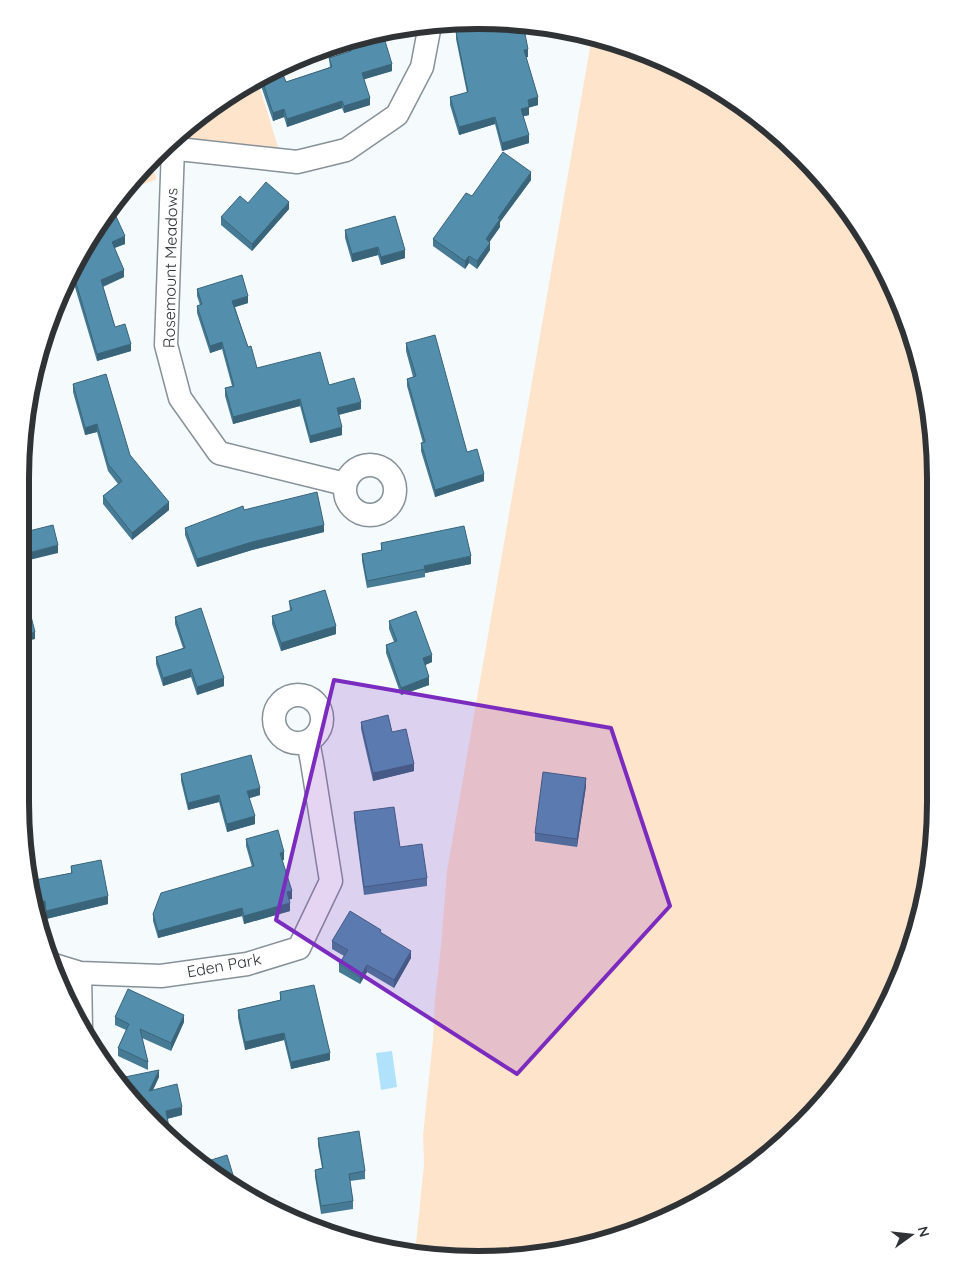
<svg xmlns="http://www.w3.org/2000/svg" width="956" height="1280" viewBox="0 0 956 1280" font-family="Quicksand,sans-serif">
<style>
.green{fill:#ffe4cc}
.water{fill:#b1e2fc}
.lines{fill:none;stroke-linecap:round;stroke-linejoin:round}
.street-casing{stroke:#869198;stroke-width:25}
.street{stroke:#fff;stroke-width:22}
.wall{fill:#477b95}
.shaded-wall{fill:#3a6479}
.building{fill:#538fad;stroke:#3a6479}
.marked{fill:#7b2cbf;fill-opacity:0.2;stroke:#7b2cbf;stroke-width:4;stroke-linejoin:round}
.labels{text-anchor:middle;stroke-width:4;stroke-linejoin:round;paint-order:stroke}
.street-label{font-size:16px;fill:#2f3336;stroke:#fff}
.rim{fill:none;stroke:#2f3336;stroke-width:6}
</style>
<rect width="100%" height="100%" fill="#f5fbfd"/>
<!-- green -->
<path class="green" d="M592,36L653,55L732,97L802,154L859,223L901,303L932,419V861L912,949L874,1031L822,1104L733,1183L625,1236L508,1259L415,1253L424,1164L423,1135L433,1039L435,1000L441,946L447,871Z
M257,79L279,150L173,145L223,97Z
M146,169H153L157,179L123,192Z"/>
<!-- water -->
<path class="water" d="M392,1051L397,1087L381,1090L376,1053Z"/>
<g class="lines">
<defs>
<path id="street" d="M169,148L297,162L346,150L397,115L422,67L430,25
M173,148L166,345L180,398L219,453L345,484
M345 490a25 25 0 1 1 50 0a25 25 0 1 1-50 0Z
M274 719a24 24 0 1 1 48 0a24 24 0 1 1-48 0Z
M54,965L80,973L161,976L247,964L299,948L331,881L312,762L308,741
M80,973L81,1029"/>
</defs>
<!-- street casing -->
<use href="#street" class="street-casing"/>
<!-- street -->
<use href="#street" class="street"/>
</g>
<!-- wall -->
<path class="wall" d="M484,21L523,24L528,57H526L538,105L529,107V115L523,116L529,143L502,151L495,124L459,135L450,105V97L467,93L456,39V32L485,26Z
M382,31L392,71L364,79L370,105L344,113L342,108L287,127L284,117L273,121L259,80V78L280,67L286,82L330,67L329,58L349,52L346,42Z
M531,180L500,222V227L489,242L490,250L477,269L469,263L465,269L433,246V239L472,196Z
M248,203L289,209L252,251L221,225V217Z
M104,216L125,244L114,248L124,277L103,287L115,327L131,351L97,361L71,274L67,275Z
M345,230L405,258L381,265L378,255L352,262L345,238Z
M197,289L248,303L235,307L248,347L257,368L329,385L361,409L339,415L342,435L310,443L300,406L233,424L225,396V388L232,386L222,349L210,353L197,313V306L200,305L197,296Z
M406,343L467,452L484,481L435,497L421,451V443H423L407,386V379L413,377L406,351Z
M73,384L130,455L169,510L132,540L103,504V496L118,484L108,471L97,432L85,435L73,392Z
M244,510L324,532L252,550L197,567L185,535V528Z
M381,543L471,564L425,573V577L367,588L362,561V554L381,550Z
M289,601L336,634L281,651L272,624V616L290,611Z
M175,617L224,686L197,695L191,677L163,686L156,664V657L183,648L175,624Z
M389,621L432,662L425,665L429,685L401,695L386,653V645L394,642L389,629Z
M361,722L392,732L414,771L373,781L361,729Z
M181,774L260,795L249,798L255,824L227,832L219,802L188,810L181,781Z
M586,786L577,847L535,841V833Z
M354,812L400,847L427,878V886L364,895L354,819Z
M246,839L284,860H282L292,899H289L290,911L244,924L242,916L158,938L153,921V914L252,867L246,846Z
M71,866L108,904L46,919L45,908L34,911L30,881L71,873Z
M381,933L411,958L394,988L367,972L360,984L339,972V964L344,956L332,949V941Z
M280,992L330,1060L291,1069L284,1040L245,1050L238,1018V1010L280,1000Z
M115,1017L184,1022L171,1051L142,1038L148,1062V1070L118,1056V1048L126,1030L115,1025Z
M125,1077H159L153,1090L182,1115L167,1119L170,1138L154,1126L125,1088Z
M318,1138L365,1171V1179L350,1181L353,1201V1209L321,1214L315,1177V1170L322,1168L318,1145Z"/>
<!-- shaded-wall -->
<path class="shaded-wall" d="M528,49V57L524,58V50Z
M392,64V71L362,80V73Z
M538,97V105L528,108V100Z
M370,98V105L344,113V106Z
M342,101V108L287,127V119Z
M529,107V115L521,117V109Z
M284,109V117L273,121V113Z
M495,117V124L459,135V127Z
M529,135V143L502,151V143Z
M531,172V180L500,222V227L486,247V239L498,218Z
M289,202V209L252,251V244Z
M125,236V244L112,249V242Z
M490,243V250L477,269V261Z
M378,247V255L352,262V254Z
M405,250V258L381,265V257Z
M469,256V263L465,269V261Z
M124,270V277L101,287V280Z
M248,296V303L232,308V301Z
M222,342V349L210,353V346Z
M131,344V351L97,361V354Z
M300,399V406L233,424V417Z
M361,402V409L337,415V408Z
M97,424V432L85,435V428Z
M342,427V435L310,443V436Z
M484,474V481L435,497V490Z
M169,502V510L132,540V533Z
M324,525V532L252,550L197,567V559L252,542Z
M58,545V553L21,562V555Z
M471,556V564L425,573L424,566Z
M336,626V634L281,651V643Z
M35,632V639L20,643V636Z
M432,655V662L423,666V658Z
M191,669V677L163,686V678Z
M429,677V685L401,695V688Z
M224,678V686L197,695V687Z
M414,764V771L373,781V773Z
M586,778V786L577,847V839Z
M260,788V795L247,799V791Z
M219,795V802L188,810V803Z
M255,816V824L227,832V824Z
M284,852V860L280,861V853Z
M292,891V899L287,900V892Z
M108,896V904L46,919V911Z
M45,901V908L34,911L33,904Z
M290,903V911L244,924V916Z
M242,908V916L158,938V931Z
M411,951V958L394,988V980Z
M367,965V972L360,984V977Z
M184,1015V1022L171,1051V1043Z
M284,1033V1040L245,1050V1042Z
M330,1053V1060L291,1069V1062Z
M159,1070V1077L149,1098V1091Z
M182,1107V1115L166,1119V1111Z
M170,1133V1138L165,1134Z"/>
<!-- building -->
<path class="building" d="M486,21L523,24L528,49L524,50L538,97L528,100L529,107L521,109L529,135L502,143L495,117L459,127L450,97L468,92L456,32L486,25Z
M382,31L392,64L362,73L370,98L344,106L342,101L287,119L284,109L273,113L261,77L280,67L286,82L332,67L329,58L351,51L348,41Z
M503,152L531,172L498,218L500,219L486,239L490,243L477,261L469,256L465,261L433,239L466,193L472,196Z
M266,182L289,202L252,244L221,217L240,196L248,203Z
M114,212L125,236L112,242L124,270L101,280L115,327L125,324L131,344L97,354L72,269L104,216Z
M395,216L405,250L381,257L378,247L352,254L345,230Z
M242,275L248,296L232,301L248,347L251,346L257,368L320,352L329,385L354,378L361,402L337,408L342,427L310,436L300,399L233,417L225,388L234,386L222,342L210,346L197,306L202,304L197,289Z
M435,335L467,452L477,449L484,474L435,490L421,443L425,442L407,379L416,376L406,343Z
M106,374L130,455L169,502L132,533L103,496L122,481L108,464L97,424L85,428L73,384Z
M317,492L324,525L252,542L197,559L185,528L243,506L244,510Z
M53,525L58,545L21,555V533Z
M464,526L471,556L424,566L425,569L367,581L362,554L382,550L381,543Z
M325,590L336,626L281,643L272,616L292,610L289,601Z
M21,593V594L25,593L35,632L20,636Z
M201,608L224,678L197,687L191,669L163,678L156,657L185,648L175,617Z
M416,611L432,655L423,658L429,677L401,688L386,645L397,641L389,621Z
M388,715L392,732L406,729L414,764L373,773L361,722Z
M251,755L260,788L247,791L255,816L227,824L219,795L188,803L181,774Z
M543,772L586,778L577,839L535,833Z
M394,807L400,847L422,844L427,878L364,887L354,812Z
M278,830L284,852L280,853L292,891L287,892L290,903L244,916L242,908L158,931L153,914L161,893L254,866L246,839Z
M101,860L108,896L46,911L45,901L33,904L30,881L72,873L71,866Z
M350,911L381,930L380,932L411,951L394,980L367,965L360,977L339,964L348,950L332,941Z
M314,985L330,1053L291,1062L284,1033L245,1042L238,1010L281,1000L280,992Z
M128,989L184,1015L171,1043L140,1029L148,1062L118,1048L129,1024L115,1017Z
M159,1070L149,1091L177,1084L182,1107L166,1111L170,1133L165,1134L154,1126L128,1091L125,1077Z
M359,1131L365,1171L349,1174L353,1201L321,1206L315,1170L323,1168L318,1138Z
M227,1155L236,1185L205,1162Z"/>
<!-- marked area -->
<path class="marked" d="M334,680L611,728L670,906L517,1074L276,920Z"/>
<g class="labels">
<!-- street labels -->
<g class="street-label">
<text transform="translate(170 268) rotate(-89)" y="6">Rosemount Meadows</text>
<text transform="translate(224 965) rotate(-10)" y="6">Eden Park</text>
</g>
</g>
<!-- crop -->
<path d="M0 0H956V1280H0ZM478 29H478A449 449 0 0 1 927 478V802A449 449 0 0 1 478 1251H478A449 449 0 0 1 29 802V478A449 449 0 0 1 478 29Z" fill="#fff" fill-rule="evenodd"/>
<path class="rim" d="M478 29H478A449 449 0 0 1 927 478V802A449 449 0 0 1 478 1251H478A449 449 0 0 1 29 802V478A449 449 0 0 1 478 29Z"/>
<!-- north arrow -->
<g transform="translate(911 1235) rotate(75)" stroke="#ffffff" stroke-width="4" paint-order="stroke">
<path d="M0-4L9 19L0 12L-9 19Z" fill="#2f3336"/>
<text y="-8" font-size="14" font-weight="bold" text-anchor="middle" fill="#2f3336">N</text>
</g>
</svg>
